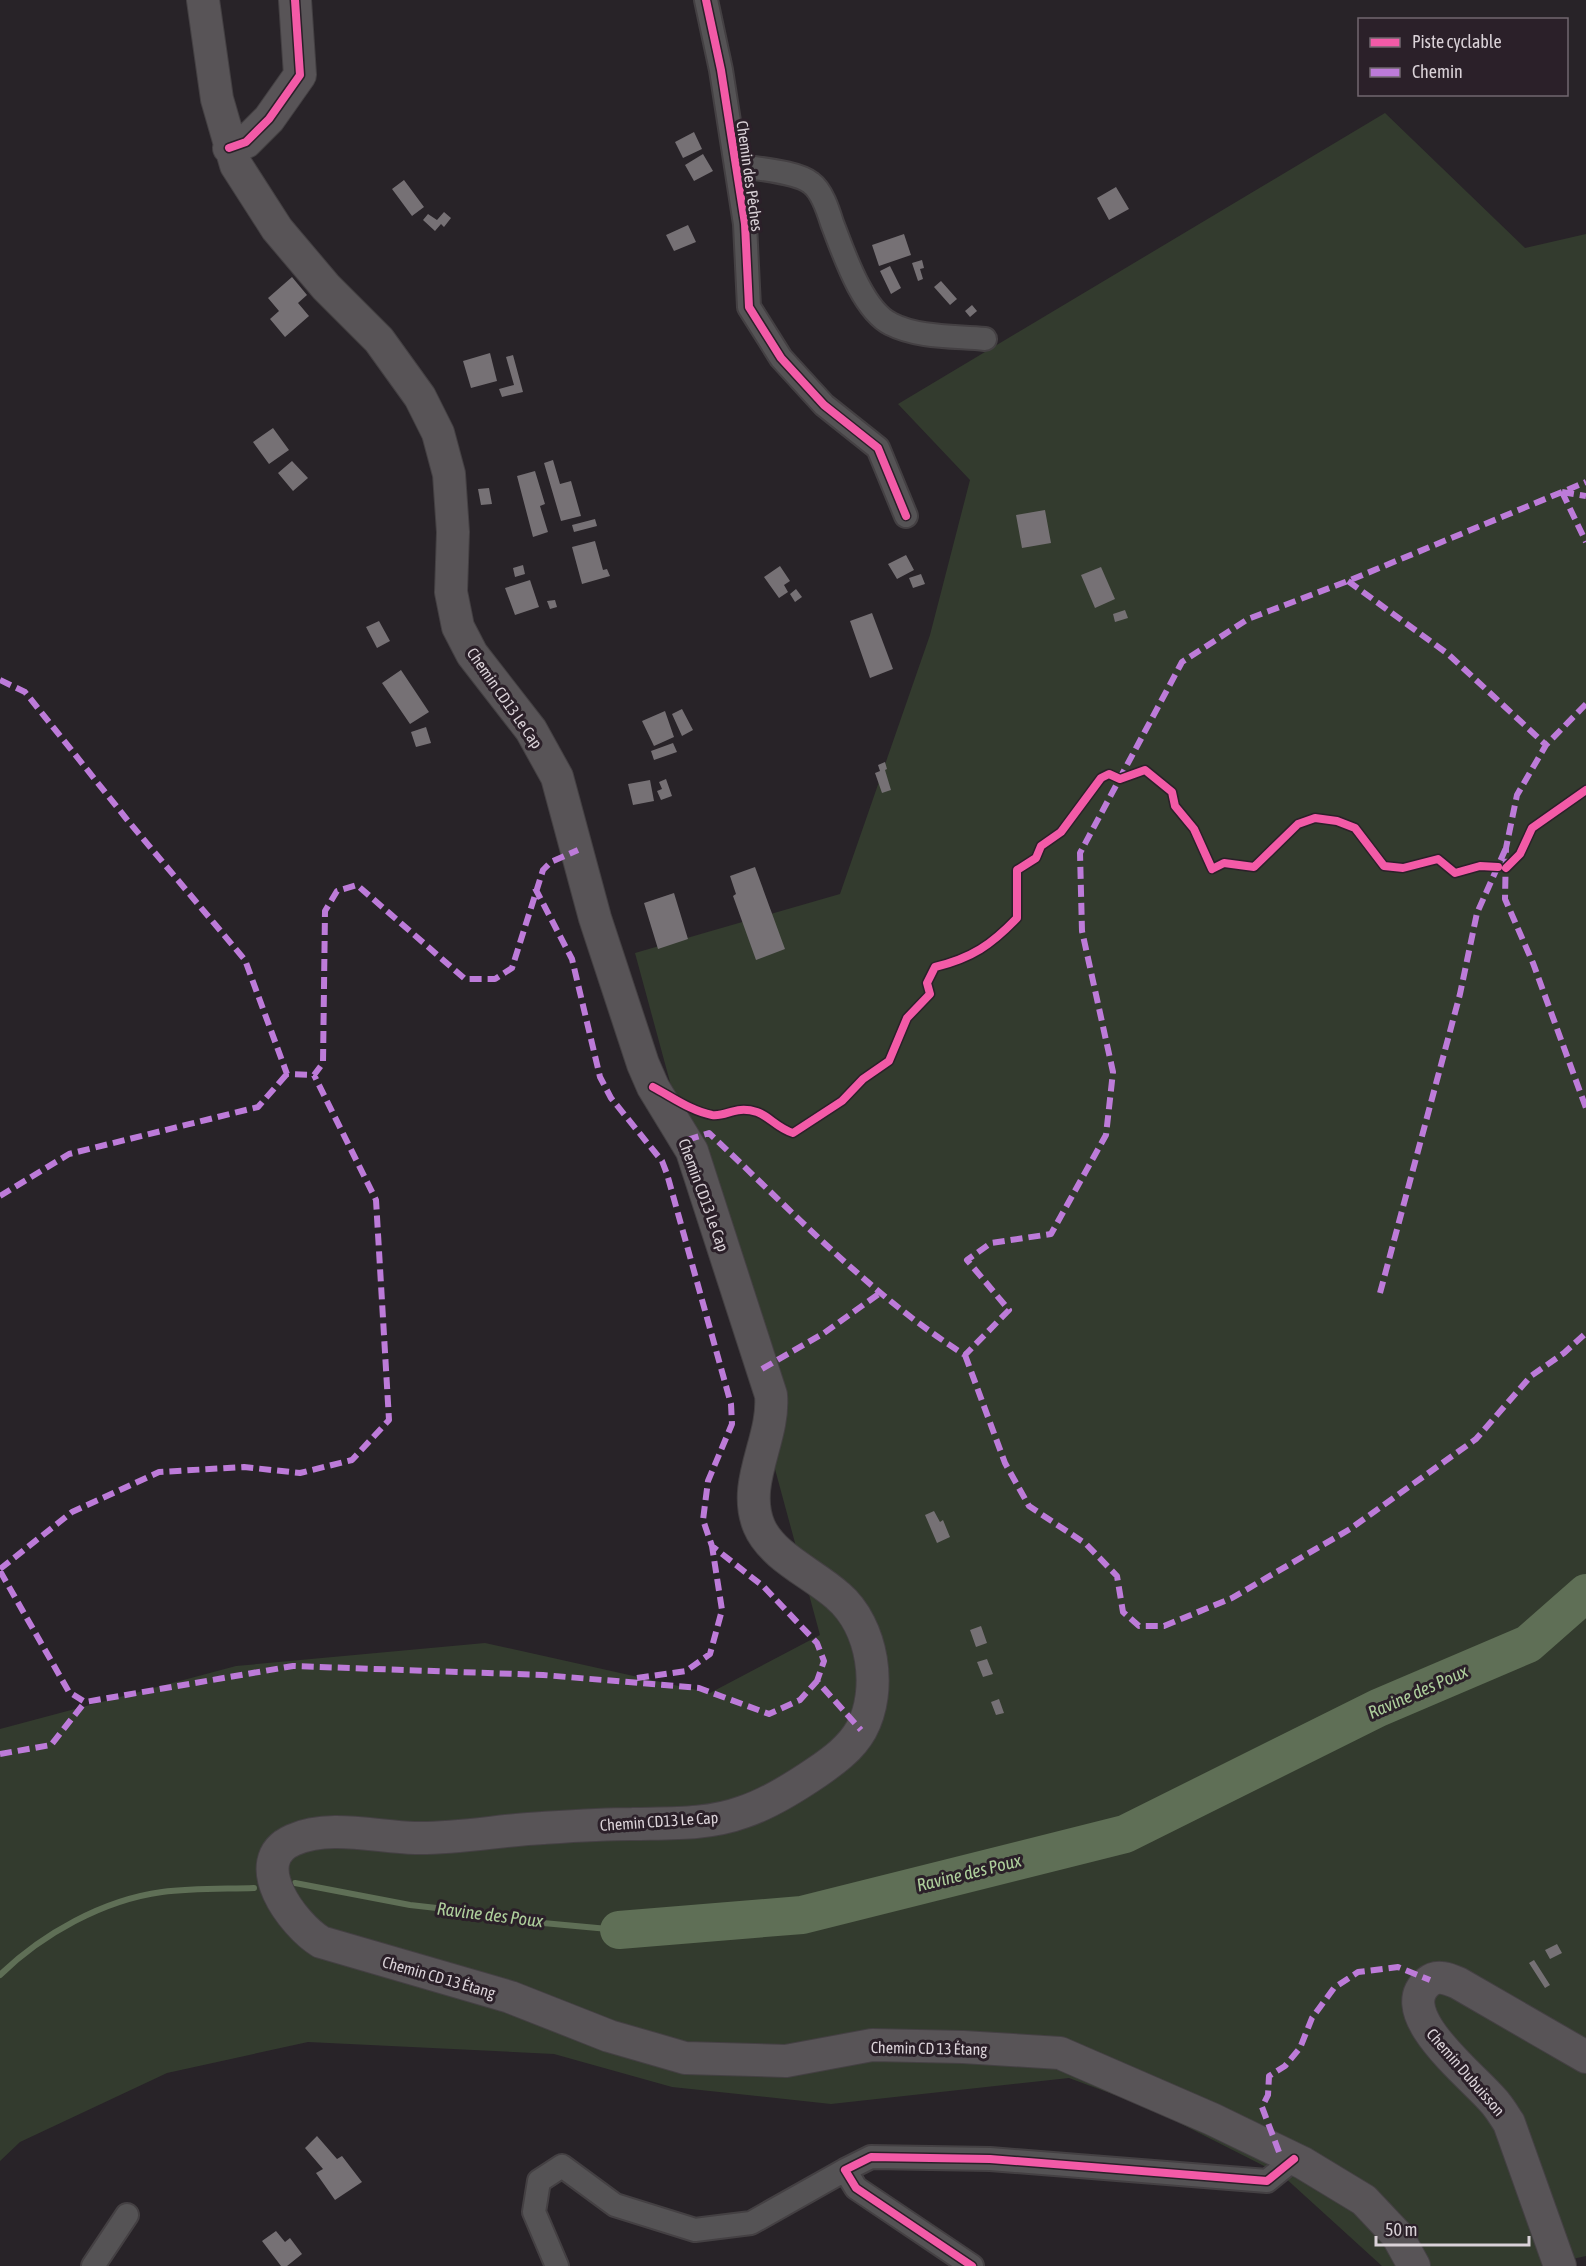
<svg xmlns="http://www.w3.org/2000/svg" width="1586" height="2266" viewBox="0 0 1586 2266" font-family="'Asap Condensed',sans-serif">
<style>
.green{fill:#333b2e}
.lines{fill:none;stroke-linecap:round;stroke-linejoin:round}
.stream{stroke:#5f6f56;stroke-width:6}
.river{stroke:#5f6f56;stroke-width:38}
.building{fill:#767175}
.street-casing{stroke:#444043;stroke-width:26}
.secondary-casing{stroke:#444043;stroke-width:34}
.street{stroke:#555355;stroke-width:22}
.secondary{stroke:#585457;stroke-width:32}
.quiet{stroke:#bd7bd9;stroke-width:6;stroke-dasharray:12 6;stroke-linecap:butt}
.cycleway-casing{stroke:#2b2029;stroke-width:11}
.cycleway{stroke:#f35aa7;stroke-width:8}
.labels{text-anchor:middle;stroke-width:6;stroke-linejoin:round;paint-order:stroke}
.street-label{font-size:16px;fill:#dad2d8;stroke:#2b2029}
.water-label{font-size:18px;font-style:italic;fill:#aecf9c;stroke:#2b2029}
</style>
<rect width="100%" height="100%" fill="#282328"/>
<!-- green -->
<path class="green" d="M1385,113L1525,248L1586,234V2256L1541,2266H1382L1282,2175L1150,2108L1069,2078L831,2104L672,2087L554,2054L308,2042L167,2073L20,2142L0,2161V1729L236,1666L485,1643L710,1693L820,1635L635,953L840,894L930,635L970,480L898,404Z"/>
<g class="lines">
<!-- stream -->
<path class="stream" d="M295,1883L410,1905L490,1914L543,1923L619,1930
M0,1975C42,1934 103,1900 162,1892C192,1888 224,1889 254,1888"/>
<!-- river -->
<path class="river" d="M619,1930L802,1915L1125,1834L1378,1708L1528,1644L1586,1593"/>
</g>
<!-- building -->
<path class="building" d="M694,132L702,149L683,158L675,142Z
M703,154L713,171L694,181L685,165Z
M404,180L424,207L412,216L392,189Z
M1116,187L1129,209L1109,220L1097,198Z
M444,212L451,218L444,227L441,224L435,231L423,220L428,214L437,220Z
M688,225L696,242L674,251L666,235Z
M904,234L911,255L879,266L872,245Z
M922,260L924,268L920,269L923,279L918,281L912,263Z
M890,266L901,288L891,294L880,271Z
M292,277L307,295L298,303L309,316L285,337L270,319L279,311L268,298Z
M941,281L957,299L950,305L934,287Z
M972,305L977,311L970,317L965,311Z
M490,353L497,381L471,388L463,361Z
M513,355L523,392L502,397L499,389L514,385L506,357Z
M273,428L289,450L269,464L253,442Z
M553,460L560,484L571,481L581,516L561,521L544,463Z
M292,461L308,478L293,491L278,473Z
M535,471L545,504L540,506L548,532L533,537L517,476Z
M489,488L492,504L481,505L478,489Z
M1045,510L1051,543L1022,548L1016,515Z
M595,519L597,526L574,532L572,525Z
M595,541L603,570L607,569L610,576L582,584L572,547Z
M906,555L914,570L897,579L888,564Z
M523,565L525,574L515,577L513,568Z
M780,566L790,581L784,585L788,592L779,598L764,577Z
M1101,567L1115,599L1095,608L1081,575Z
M921,574L925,584L913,588L909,578Z
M530,580L539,607L515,615L505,588Z
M796,589L802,597L795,602L790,594Z
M555,600L557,607L550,609L547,601Z
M1125,610L1128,618L1115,622L1113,614Z
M872,613L893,669L870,678L850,621Z
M379,621L390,641L377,648L366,627Z
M401,670L429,712L410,724L382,683Z
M682,709L693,730L682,736L672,714Z
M665,711L674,737L654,746L642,721Z
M426,727L431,743L416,747L411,732Z
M673,743L677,752L654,760L651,751Z
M885,762L887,769L885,770L891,790L882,793L875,773L880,771L878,765Z
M666,779L672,796L661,800L657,791L662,789L659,782Z
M650,780L654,801L633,805L628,784Z
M755,867L785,949L756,960L733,896L736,894L730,876Z
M674,893L688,939L658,949L644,903Z
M934,1511L940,1522L943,1520L950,1537L937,1543L925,1515Z
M981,1626L987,1643L976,1647L970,1630Z
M987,1659L993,1674L983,1677L977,1662Z
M999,1699L1004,1713L996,1715L991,1702Z
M1557,1944L1562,1953L1550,1959L1545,1950Z
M1534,1960L1550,1985L1545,1988L1529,1963Z
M317,2136L337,2159L342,2156L362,2182L335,2200L316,2173L323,2169L305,2148Z
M276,2231L285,2242L290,2238L302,2254L287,2266H281L262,2241Z"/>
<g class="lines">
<defs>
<path id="street" d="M706,0L721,70L745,224L749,307L781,358L824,405L878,448L906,516
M736,165C755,169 796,171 811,183C822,191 828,210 832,223C843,251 862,310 891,324C918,338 956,336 985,339
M93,2266L127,2215
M557,2266L534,2212L539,2181L562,2166L615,2205L695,2230L751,2223L845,2170
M972,2266L856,2188L845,2170L871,2157L990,2159L1267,2181L1294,2159"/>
<path id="secondary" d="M203,0L217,99L236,165L277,229L326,287L379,340L420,397L438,433L449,474L453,532L451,592L458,627L472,654L531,730L557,777L595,918L643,1064L653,1087L692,1151L771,1395C775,1439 741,1483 759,1526C772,1557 814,1574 838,1596C873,1626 883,1690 861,1730C851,1748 833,1761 817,1772C795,1787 768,1804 743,1812C708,1825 669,1823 632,1824C602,1824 573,1826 543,1828C500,1830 458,1839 415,1838C376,1837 329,1824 293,1840C245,1861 293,1925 321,1942L510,1997L609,2036L685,2058L786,2061L872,2045L963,2047L1060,2053L1212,2119L1303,2163L1364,2200L1397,2235L1414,2266
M229,148L246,142L269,119L300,75L295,0
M1560,2266L1509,2123C1505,2117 1501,2110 1496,2104C1478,2080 1389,2014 1428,1982C1437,1974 1449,1979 1458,1983L1586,2057"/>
</defs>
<!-- street casing -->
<use href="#street" class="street-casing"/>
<!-- secondary casing -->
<use href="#secondary" class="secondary-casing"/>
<!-- street -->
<use href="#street" class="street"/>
<!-- secondary -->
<use href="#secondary" class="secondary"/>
<!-- quiet -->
<path class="quiet" d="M1562,492L1586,542
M1562,492L1586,496
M1348,581L1448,654L1546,745
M0,680L25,692L129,822L245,960L287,1074L314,1075L323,1063L325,911L337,891L357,885L465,979H495L512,968L543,870L551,862L578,850
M1586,704L1546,745L1517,795L1506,848L1505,899L1533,963L1586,1108
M535,888L572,959L600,1077L611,1098L662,1161L667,1174L731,1404L732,1424L708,1481L703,1520L712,1546L764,1587L817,1643L824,1661L817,1681L861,1730
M687,1140L709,1133C791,1210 870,1295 965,1355L1009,1310L967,1260L991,1243L1051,1234L1106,1135L1113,1072L1082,931L1080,853L1182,662L1248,619L1348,581L1586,482
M0,1196L69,1154L258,1107L287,1074
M1380,1293L1460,994L1477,913L1506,848
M965,1355L1005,1463L1029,1506L1086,1544L1117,1576L1123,1612L1139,1626H1164L1232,1598L1350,1529L1476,1439L1531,1376L1564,1353L1586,1333
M762,1369L824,1333L880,1293
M0,1569L72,1512L159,1472L244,1467L300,1473L352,1460L389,1420L376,1200L314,1075
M0,1571L69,1692L85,1702L293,1666L543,1675L699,1688L769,1714L800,1700L817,1681
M637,1678L686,1671L710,1654L722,1610L712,1546
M0,1754L51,1745L85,1702
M1279,2152L1262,2107L1268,2095L1269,2076L1285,2066L1300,2048L1312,2018L1334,1988L1358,1972L1398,1967L1430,1980"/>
<defs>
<path id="cycleway" d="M706,0L721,70L745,224L749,307L781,358L824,405L878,448L906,516
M229,148L246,142L269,119L300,75L295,0
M1506,868L1520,854L1532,828L1586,790
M653,1087C672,1097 691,1111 712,1115C727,1117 735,1105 757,1112C769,1116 777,1128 793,1133L842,1101L863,1079L889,1061L907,1018L930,994L927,983L935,967C972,958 991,945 1017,918V870L1036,858L1041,846L1061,832L1101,778L1109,774L1120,779L1145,770L1172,792L1175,806L1194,829L1212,869L1224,863L1254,867L1298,824L1315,818L1337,821L1355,828L1384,866L1403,868L1438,859L1455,873L1480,866L1498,867
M972,2266L856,2188L845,2170L871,2157L990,2159L1267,2181L1294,2159"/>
</defs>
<!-- cycleway casing -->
<use href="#cycleway" class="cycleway-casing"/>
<!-- cycleway -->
<use href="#cycleway" class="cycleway"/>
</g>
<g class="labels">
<!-- street labels -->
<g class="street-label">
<text transform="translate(750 176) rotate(82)" y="6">Chemin des Pêches</text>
<text transform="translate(505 698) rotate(55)" y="6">Chemin CD13 Le Cap</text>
<text transform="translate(704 1195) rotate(70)" y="6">Chemin CD13 Le Cap</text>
<text transform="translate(659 1821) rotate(-4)" y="6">Chemin CD13 Le Cap</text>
<text transform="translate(439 1977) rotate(16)" y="6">Chemin CD 13 Étang</text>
<text transform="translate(929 2048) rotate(1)" y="6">Chemin CD 13 Étang</text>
<text transform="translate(1466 2072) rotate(49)" y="6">Chemin Dubuisson</text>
</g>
<!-- water labels -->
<g class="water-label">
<text transform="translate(1418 1692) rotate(-24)" y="6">Ravine des Poux</text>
<text transform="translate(969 1873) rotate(-14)" y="6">Ravine des Poux</text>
<text transform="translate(490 1915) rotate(7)" y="6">Ravine des Poux</text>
</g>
</g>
<!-- legend -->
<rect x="1358" y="18" width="210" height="78" fill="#2b2029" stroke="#71676f" stroke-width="1.5"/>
<rect x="1370" y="38" width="30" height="9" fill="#f35aa7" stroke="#71676f" stroke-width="1.5"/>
<text x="1412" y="48" font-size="18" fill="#dad2d8">Piste cyclable</text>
<rect x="1370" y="68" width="30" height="9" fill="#bd7bd9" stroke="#71676f" stroke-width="1.5"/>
<text x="1412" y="78" font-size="18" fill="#dad2d8">Chemin</text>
<!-- scale -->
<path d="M1376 2236v9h153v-9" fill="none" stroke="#dad2d8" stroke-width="3"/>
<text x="1385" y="2236" font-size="18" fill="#dad2d8" stroke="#2b2029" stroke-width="4.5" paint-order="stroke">50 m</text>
</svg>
